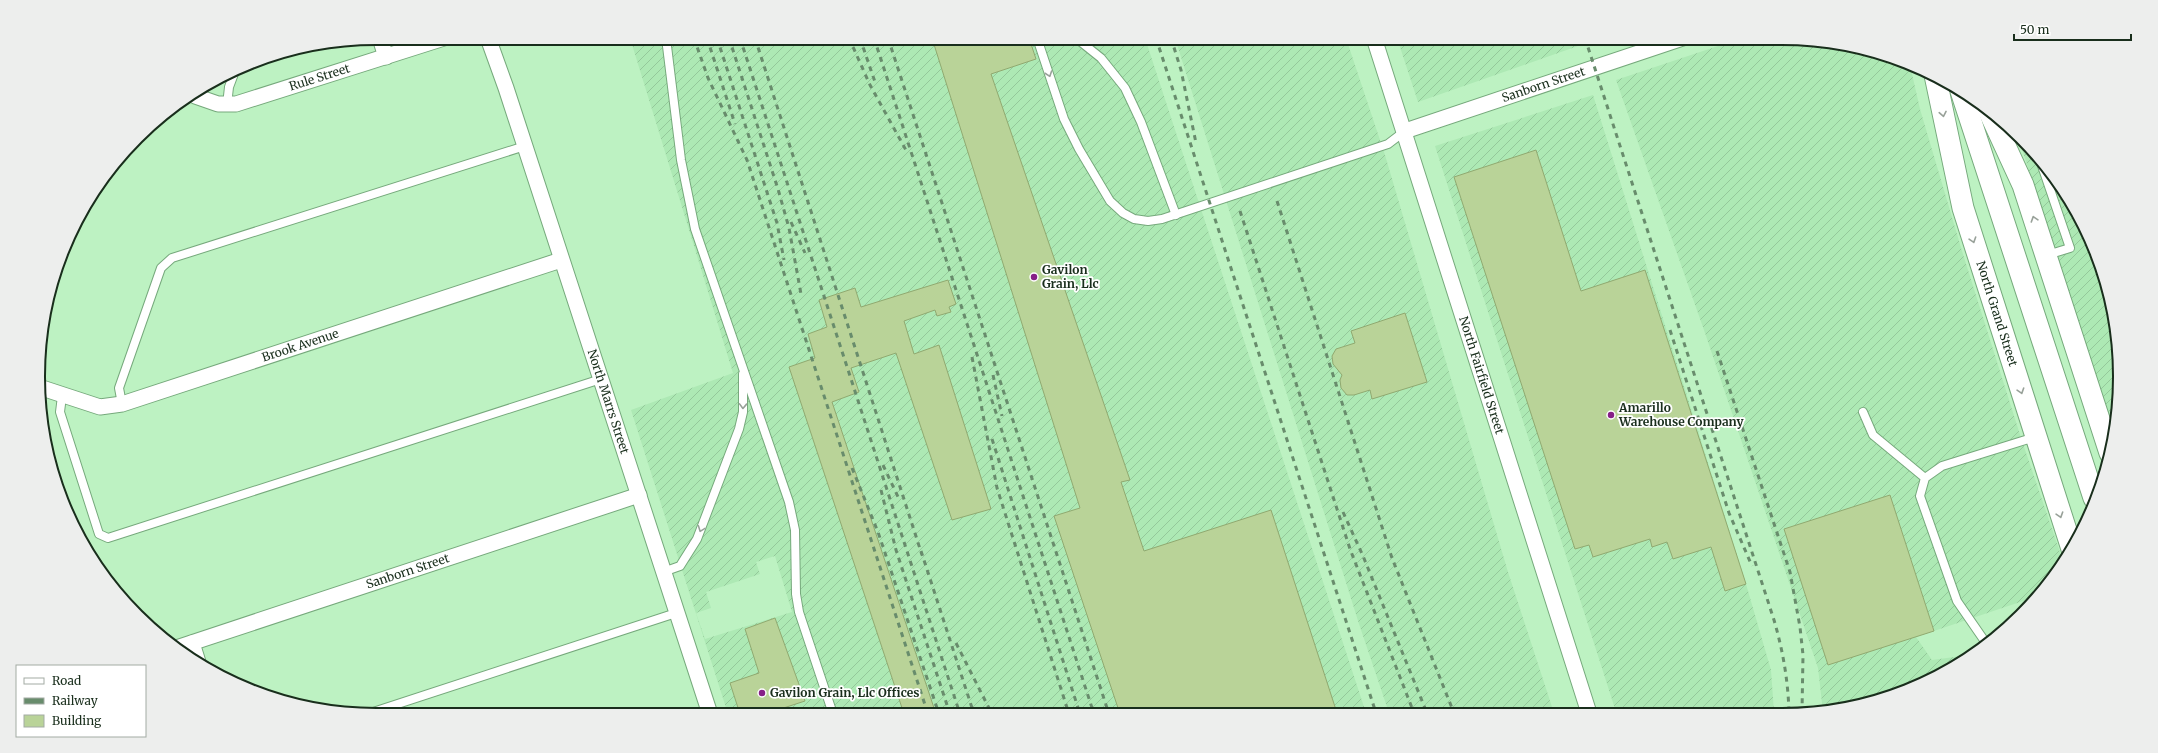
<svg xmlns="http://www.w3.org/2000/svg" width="2158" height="753" viewBox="0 0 2158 753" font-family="Merriweather,serif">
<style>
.industrial{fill:url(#industrial-furrows);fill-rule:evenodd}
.building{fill:#b9d398;stroke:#90a970}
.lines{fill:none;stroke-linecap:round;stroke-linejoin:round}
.lane-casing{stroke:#76a97c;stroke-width:10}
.street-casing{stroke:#76a97c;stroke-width:17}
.secondary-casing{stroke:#76a97c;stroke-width:23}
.lane{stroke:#fff;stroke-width:8}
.street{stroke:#fff;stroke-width:15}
.secondary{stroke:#fff;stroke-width:21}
.rail{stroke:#688c6c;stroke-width:3;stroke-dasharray:5 5;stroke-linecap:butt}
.oneway{stroke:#98a199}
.poi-dot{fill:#861f87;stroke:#fff;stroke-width:1.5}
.labels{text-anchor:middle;stroke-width:3.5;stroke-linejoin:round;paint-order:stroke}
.street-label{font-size:12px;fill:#192e1c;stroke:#fff}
.poi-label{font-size:12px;font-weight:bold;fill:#192e1c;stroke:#fff;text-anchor:start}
.rim{fill:none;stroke:#192e1c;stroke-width:2}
</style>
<defs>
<pattern id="industrial-furrows" width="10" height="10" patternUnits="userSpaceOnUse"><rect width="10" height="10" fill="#ade9b4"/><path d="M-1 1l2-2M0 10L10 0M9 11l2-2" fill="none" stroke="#94c89a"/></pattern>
</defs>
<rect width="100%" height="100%" fill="#bdf2c2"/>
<!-- industrial -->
<path class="industrial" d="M630,38H1145L1366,713L728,714L631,410L733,373ZM775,556L792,612L705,639L696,613L711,608L706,592L760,574L756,562Z
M1175,38H1346L1385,155L1508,572L1554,713H1389L1359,624Z
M1397,38H1575L1578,46L1418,102Z
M1742,38H1782L1869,49L1910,65L1920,109L1962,251L2022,441L2063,561L2032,598L1916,637L1932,660L1969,655L1931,680L1826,712H1823L1818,668L1705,333L1616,80Z
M1593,95L1746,584L1771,670L1774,712H1616L1435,146Z
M2018,137L2036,153L2075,207L2102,267L2117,332L2119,398L2114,430Z"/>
<!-- building -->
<path class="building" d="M932,38H1029L1036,59L991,74L1130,480L1121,482L1144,551L1271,510L1337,713L1120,714L1054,516L1080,508Z
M1536,150L1581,291L1645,270L1746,584L1725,591L1711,547L1673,559L1667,542L1652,547L1650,539L1593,557L1589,545L1575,549L1454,177Z
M948,280L956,304L949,307L951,312L937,316L935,310L904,321L914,354L939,345L991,509L952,520L896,353L851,368L859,392L832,402L936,714H904L789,367L815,358L808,334L827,327L819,300L855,288L861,307Z
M1405,313L1427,382L1372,399L1370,390L1354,395H1347L1341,388L1340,380L1342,375L1333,364L1332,356L1336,349L1355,343L1351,331Z
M1890,495L1934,631L1828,665L1784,529Z
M775,618L805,701L765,714H740L730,683L759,673L745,629Z"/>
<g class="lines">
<defs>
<path id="lane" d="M666,38L681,160L695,229L789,502L795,530L796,594L799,612L833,714
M1037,38L1064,119L1079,149L1110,201L1123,213L1134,219L1148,221L1162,219L1388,144L1405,131
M1076,38L1101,58L1125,88L1141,122L1176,215
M227,105L229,87L235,71
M2039,157L2070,248L2047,255
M62,396L60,412L99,534L108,538L601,379
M122,404L119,388L161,268L172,258L525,146
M1863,412L1873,435L1925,478
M2102,425L2116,420
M663,572L680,566L697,539L739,429L743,412V374
M1986,643L1957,601L1920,496L1925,478L1942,466L2035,437
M367,714L676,613"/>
<g id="street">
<path d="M380,38L386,57"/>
<path id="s1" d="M488,38L506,88L710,714"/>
<path id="s2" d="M1374,38L1589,713"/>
<path id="s3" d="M195,96L218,104H236L444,38"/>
<path id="s4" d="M1405,131L1683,38"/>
<path id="s5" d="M39,387L100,407L122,404L561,260"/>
<path d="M192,643L198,662"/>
<path id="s6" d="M176,648L639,495"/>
</g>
<g id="secondary">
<path id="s7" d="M1935,75L1963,208L2072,549"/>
<path d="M1961,91L2094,498"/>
<path d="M1988,109L2023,185L2110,453"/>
</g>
</defs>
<!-- lane casing -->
<use href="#lane" class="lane-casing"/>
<!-- street casing -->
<use href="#street" class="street-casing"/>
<!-- secondary casing -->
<use href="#secondary" class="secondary-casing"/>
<!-- lane -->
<use href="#lane" class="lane"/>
<!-- street -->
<use href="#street" class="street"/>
<!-- secondary -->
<use href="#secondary" class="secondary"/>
<!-- rail -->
<path class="rail" d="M694,38L708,78L747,160L928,714
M707,38L735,124
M717,38L777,223L784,260
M729,38L778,189L789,228L801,294
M740,38L960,714
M755,38L922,555
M849,38L870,85L907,152
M860,38L876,85
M874,38L1094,714
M888,38L1109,714
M1156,38L1376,713
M1171,38L1181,70L1196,143
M1585,38L1774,620C1783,651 1788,680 1789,712
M1277,201L1392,558L1454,713
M1240,211L1350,549L1414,713
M791,222L805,253
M1670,330L1729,513L1752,566
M1717,351L1790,572L1800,627L1803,655L1802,712
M972,357L997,488L1069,714
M993,375L1002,416
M992,439L1080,714
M883,465L899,499
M852,468L878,532L939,714
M881,490L896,550L950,714
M1343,512L1363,556L1427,713
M921,551L974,714
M956,643L992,714"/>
</g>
<!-- one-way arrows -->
<defs><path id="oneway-chevron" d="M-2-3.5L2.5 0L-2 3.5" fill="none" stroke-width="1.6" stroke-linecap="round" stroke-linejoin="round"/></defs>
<g class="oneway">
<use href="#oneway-chevron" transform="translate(1049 74) rotate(71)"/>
<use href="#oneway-chevron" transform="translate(1943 114) rotate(79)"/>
<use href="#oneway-chevron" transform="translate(2034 219) rotate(-108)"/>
<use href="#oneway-chevron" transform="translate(1973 240) rotate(72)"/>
<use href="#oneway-chevron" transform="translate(2021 391) rotate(72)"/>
<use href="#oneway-chevron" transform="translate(743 406) rotate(92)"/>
<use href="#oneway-chevron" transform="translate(2060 515) rotate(72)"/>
<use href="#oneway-chevron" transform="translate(701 529) rotate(111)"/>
</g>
<!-- markers -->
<g class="poi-dot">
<circle cx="1034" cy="277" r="4"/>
<circle cx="1611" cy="415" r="4"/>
<circle cx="762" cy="693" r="4"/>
</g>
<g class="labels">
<!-- street labels -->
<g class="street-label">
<text dy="4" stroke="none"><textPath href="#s3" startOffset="130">Rule Street</textPath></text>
<text dy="4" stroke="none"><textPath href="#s4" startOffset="146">Sanborn Street</textPath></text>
<text dy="4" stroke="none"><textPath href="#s7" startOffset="247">North Grand Street</textPath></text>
<text dy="4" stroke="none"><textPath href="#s5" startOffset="274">Brook Avenue</textPath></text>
<text dy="4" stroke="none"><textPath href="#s2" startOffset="354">North Fairfield Street</textPath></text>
<text dy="4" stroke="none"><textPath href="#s1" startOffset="383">North Marrs Street</textPath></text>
<text dy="4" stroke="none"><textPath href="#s6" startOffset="244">Sanborn Street</textPath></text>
</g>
<!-- poi labels -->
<g class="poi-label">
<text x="1042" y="274">Gavilon<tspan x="1042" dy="14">Grain, Llc</tspan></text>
<text x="1619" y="412">Amarillo<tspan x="1619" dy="14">Warehouse Company</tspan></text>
<text x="770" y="697">Gavilon Grain, Llc Offices</text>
</g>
</g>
<!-- crop -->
<path d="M0 0H2158V753H0ZM376 45H1782A331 331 0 0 1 2113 376V377A331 331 0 0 1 1782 708H376A331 331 0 0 1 45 377V376A331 331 0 0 1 376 45Z" fill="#edeeed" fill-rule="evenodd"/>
<path class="rim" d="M376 45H1782A331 331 0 0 1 2113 376V377A331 331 0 0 1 1782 708H376A331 331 0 0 1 45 377V376A331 331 0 0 1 376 45Z"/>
<!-- legend -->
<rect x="16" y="665" width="130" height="72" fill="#ffffff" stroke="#a3aba4"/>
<rect x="24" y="678" width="20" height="6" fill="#ffffff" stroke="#a3aba4"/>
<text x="52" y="685" font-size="12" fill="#192e1c">Road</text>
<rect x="24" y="698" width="20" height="6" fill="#688c6c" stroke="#a3aba4"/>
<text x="52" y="705" font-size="12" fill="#192e1c">Railway</text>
<rect x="24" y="715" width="20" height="12" fill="#b9d398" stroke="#a3aba4"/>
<text x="52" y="725" font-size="12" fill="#192e1c">Building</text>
<!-- scale -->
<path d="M2014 34v6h117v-6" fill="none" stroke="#192e1c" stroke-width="2"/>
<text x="2020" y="34" font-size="12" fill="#192e1c" stroke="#ffffff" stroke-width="3" paint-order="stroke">50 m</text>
</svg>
